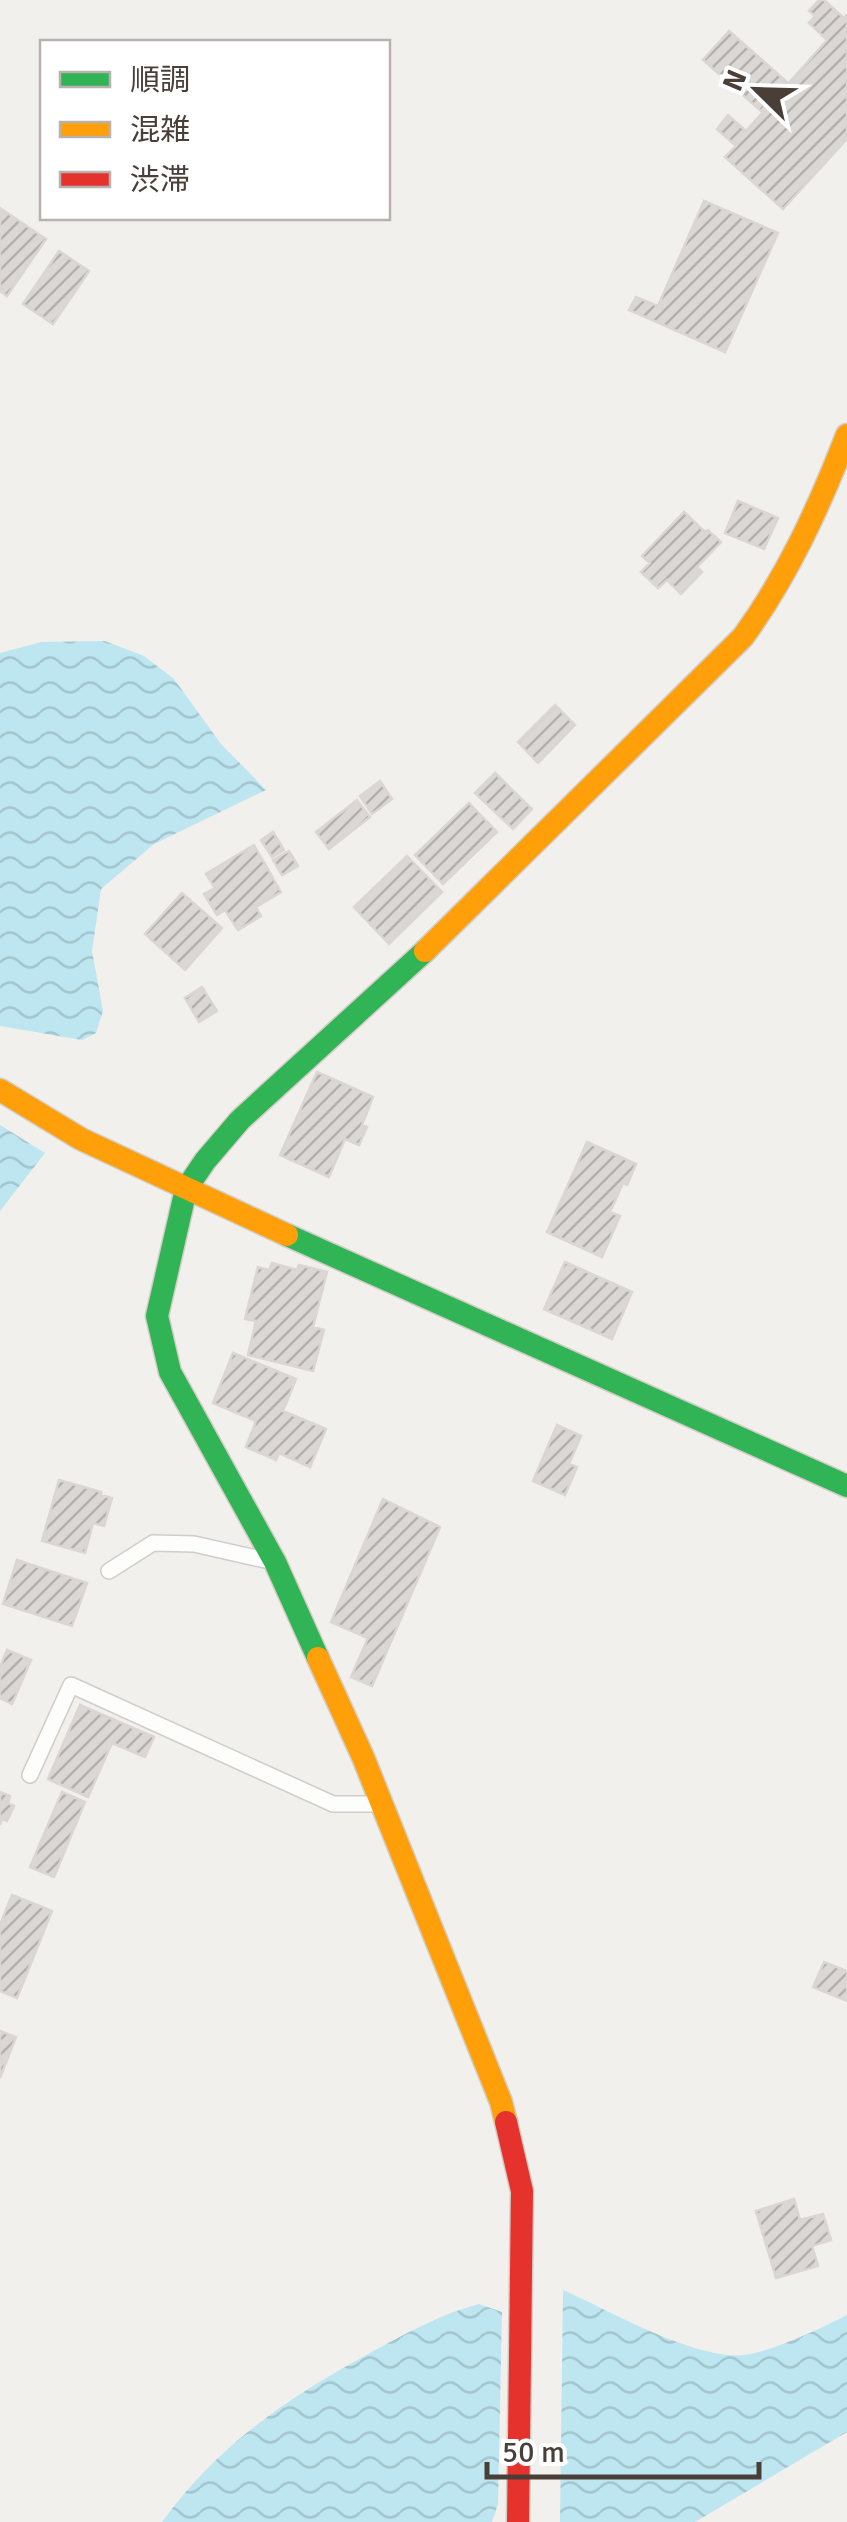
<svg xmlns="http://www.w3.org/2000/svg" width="847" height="2522" viewBox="0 0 847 2522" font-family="Signika,'Noto Sans JP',sans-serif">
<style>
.water{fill:url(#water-waves)}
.building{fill:url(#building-hatch);stroke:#dbd6d2;stroke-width:2.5}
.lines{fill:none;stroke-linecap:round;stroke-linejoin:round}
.lane-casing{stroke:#d0cdca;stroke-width:18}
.fast-casing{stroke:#d3cdc5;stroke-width:25}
.slow-casing{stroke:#d3cdc5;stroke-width:25}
.jam-casing{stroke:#d3cdc5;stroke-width:25}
.lane{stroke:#fdfdfc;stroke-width:15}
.fast{stroke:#30b455;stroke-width:22}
.slow{stroke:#ff9f0a;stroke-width:22}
.jam{stroke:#e5322d;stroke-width:22}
</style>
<defs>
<pattern id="water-waves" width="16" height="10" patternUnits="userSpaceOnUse" patternTransform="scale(2.5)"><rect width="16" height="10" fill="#bde6f0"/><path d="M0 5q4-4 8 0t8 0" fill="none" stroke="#a4c6cf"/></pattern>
<pattern id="building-hatch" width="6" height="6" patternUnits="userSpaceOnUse" patternTransform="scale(2.5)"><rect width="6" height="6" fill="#dad7d4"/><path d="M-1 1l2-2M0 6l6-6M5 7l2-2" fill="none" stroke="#b3b0ad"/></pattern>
</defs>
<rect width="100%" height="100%" fill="#f2f0ed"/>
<!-- water -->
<path class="water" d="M105,641L144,656L174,679L221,744L266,790L154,844L101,889L92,951L103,1011L96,1033L82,1040L0,1026V653L41,642Z
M0,1125L45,1153L0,1211Z
M563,2290C608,2310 697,2361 745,2355C773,2351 822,2328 847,2315V2432L695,2522H560Z
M479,2304L502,2312L498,2504L492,2522H162C217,2446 286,2399 368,2354C403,2335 440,2314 479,2304Z"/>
<!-- building -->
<path class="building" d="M819,0H824L844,18L847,15V139L783,209L725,157L736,146L717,129L728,115L746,131L827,40L809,23L815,16L809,11Z
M729,31L787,82L761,111L703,60Z
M704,201L778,233L725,352L629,310L636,297L658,306Z
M0,208L46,239L7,296L0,291Z
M59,251L89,271L53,324L23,304Z
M738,501L778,518L764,549L725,533Z
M684,512L705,532L708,530L721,542L697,567L702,572L681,594L667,580L658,588L641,572L650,563L642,556Z
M555,705L575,725L538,763L518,742Z
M495,773L532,809L513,829L475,793Z
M380,781L392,799L372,814L360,796Z
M357,800L370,817L329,849L316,832Z
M469,803L497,832L443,884L415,855Z
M273,832L284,850L272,857L261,840Z
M254,845L281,892L256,907L261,916L238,930L225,910L217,915L204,894L215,888L206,874Z
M289,851L298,866L282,875L273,860Z
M407,856L442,892L389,944L354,907Z
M182,893L222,928L185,970L145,934Z
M202,987L217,1011L199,1022L185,998Z
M317,1072L373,1097L362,1125L367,1127L359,1145L345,1139L329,1177L280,1155Z
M587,1142L636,1164L627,1185L623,1183L610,1212L620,1216L602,1257L547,1232Z
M565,1262L632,1292L612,1339L544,1309Z
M272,1263L297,1270L299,1265L327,1272L313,1327L324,1330L313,1371L248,1355L256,1321L245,1319L258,1267L269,1270Z
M233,1353L296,1379L283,1411L326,1429L310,1467L279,1453L276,1460L246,1447L256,1421L213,1403Z
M557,1425L581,1436L569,1464L577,1467L565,1495L533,1481Z
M59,1480L101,1492V1495L112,1498L104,1526L93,1523L85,1553L42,1541Z
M383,1499L440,1527L372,1686L351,1677L368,1638L331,1622Z
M17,1560L87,1583L72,1626L3,1604Z
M7,1650L31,1660L12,1704L0,1698V1667Z
M80,1705L154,1737L145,1757L112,1743L88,1797L48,1779Z
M0,1792L10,1796L8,1803L14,1806L7,1821L2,1819L0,1825Z
M62,1792L85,1802L54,1877L30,1867Z
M12,1895L52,1911L17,1998L0,1991V1925Z
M824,1962L847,1971V2001L813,1987Z
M0,2031L16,2037L0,2078Z
M794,2199L800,2220L823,2214L831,2240L812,2246L818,2266L776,2278L756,2211Z"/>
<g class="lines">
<defs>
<path id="lane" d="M109,1571L153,1543L194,1544L265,1560
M30,1775L71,1685L333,1804H378"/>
<path id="fast" d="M287,1235L847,1486
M318,1658L275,1562L170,1372L157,1316L186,1189L205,1161L240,1120L425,951"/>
<path id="slow" d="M425,951L743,637C788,575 819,507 847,435
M0,1090L81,1139L287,1235
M318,1658L363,1757L501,2102L506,2122"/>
<path id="jam" d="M506,2122L522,2191L518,2522"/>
</defs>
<!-- lane casing -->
<use href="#lane" class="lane-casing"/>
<!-- fast casing -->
<use href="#fast" class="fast-casing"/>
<!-- slow casing -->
<use href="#slow" class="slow-casing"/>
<!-- jam casing -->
<use href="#jam" class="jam-casing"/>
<!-- lane -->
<use href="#lane" class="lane"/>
<!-- fast -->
<use href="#fast" class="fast"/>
<!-- slow -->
<use href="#slow" class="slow"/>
<!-- jam -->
<use href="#jam" class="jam"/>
</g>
<!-- legend -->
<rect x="40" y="40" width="350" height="180" fill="#ffffff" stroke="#b7b2af" stroke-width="2.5"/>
<rect x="60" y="72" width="50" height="15" fill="#30b455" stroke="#b7b2af" stroke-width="2.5"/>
<text x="130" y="90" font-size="30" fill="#4a3f38">順調</text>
<rect x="60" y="122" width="50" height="15" fill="#ff9f0a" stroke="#b7b2af" stroke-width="2.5"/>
<text x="130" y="140" font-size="30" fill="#4a3f38">混雑</text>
<rect x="60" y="172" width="50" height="15" fill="#e5322d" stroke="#b7b2af" stroke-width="2.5"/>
<text x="130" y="190" font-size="30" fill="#4a3f38">渋滞</text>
<!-- north arrow -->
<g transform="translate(757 90) rotate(293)" stroke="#ffffff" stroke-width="8" paint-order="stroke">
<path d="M0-8L18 38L0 25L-18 38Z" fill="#4a3f38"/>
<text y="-15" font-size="28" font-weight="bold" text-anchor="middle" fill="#4a3f38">N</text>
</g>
<!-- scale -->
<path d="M487 2462v15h272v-15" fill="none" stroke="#4a3f38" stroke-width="5"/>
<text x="502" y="2462" font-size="30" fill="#4a3f38" stroke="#ffffff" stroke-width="8" paint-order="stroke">50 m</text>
</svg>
